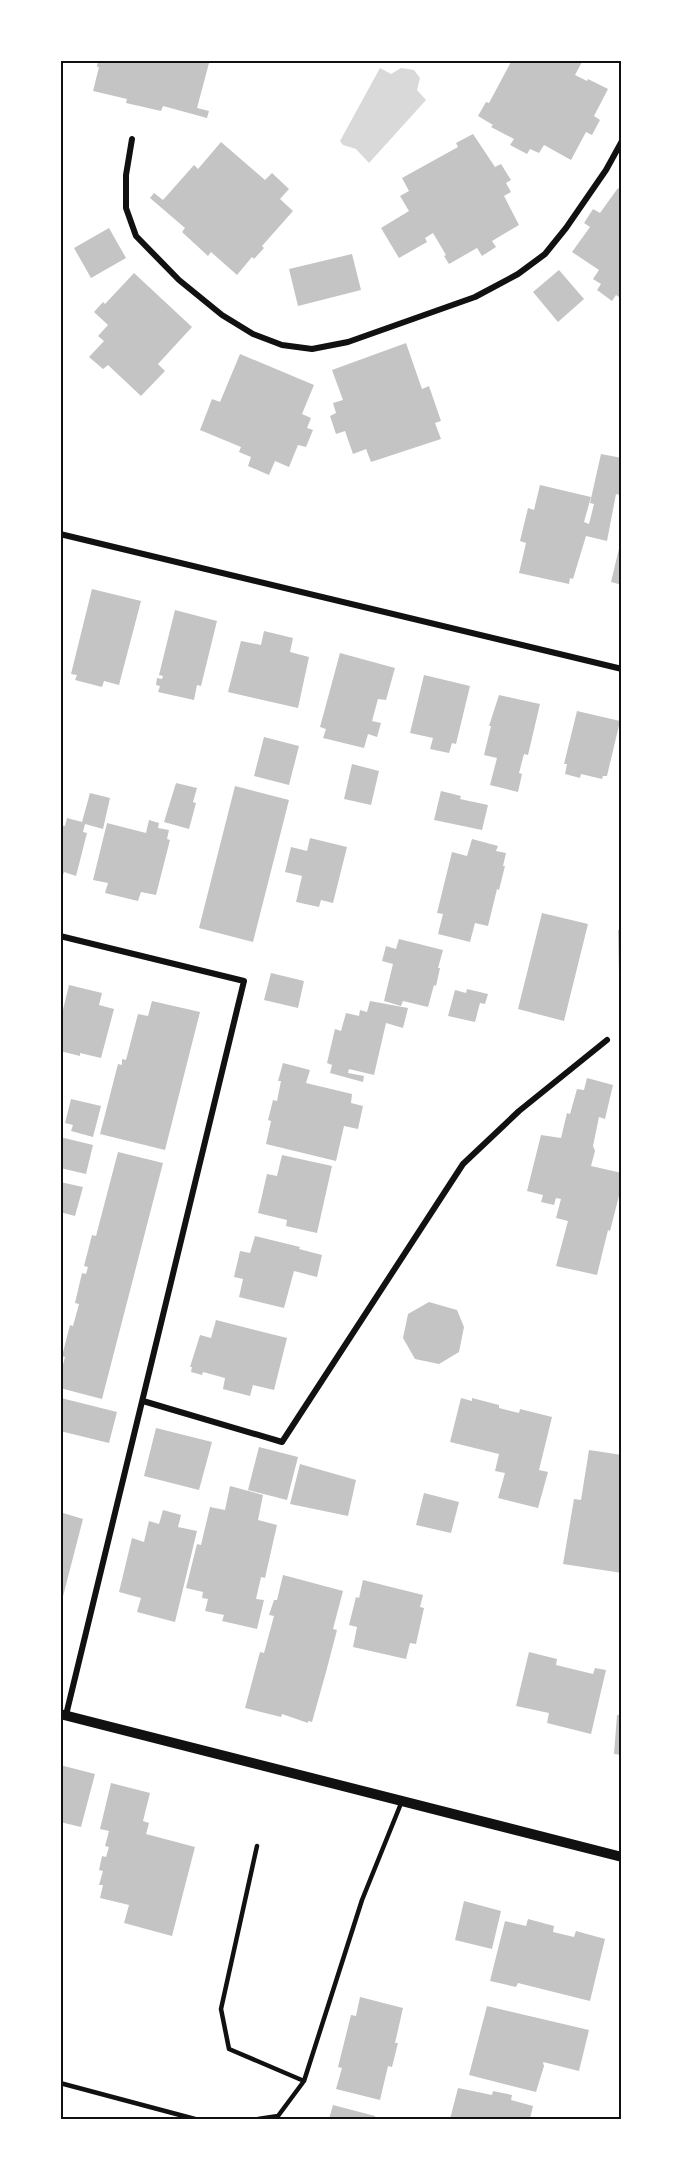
<svg xmlns="http://www.w3.org/2000/svg" width="682" height="2179" viewBox="0 0 682 2179" font-family="Roboto,sans-serif">
<style>
.water{fill:#d9d9d9}
.building{fill:#c4c4c4}
.lines{fill:none;stroke-linecap:round;stroke-linejoin:round}
.service{stroke:#111;stroke-width:4.5}
.minor{stroke:#111;stroke-width:6}
.tertiary{stroke:#111;stroke-width:10}
.neatline{fill:none;stroke:#111;stroke-width:2}
</style>
<rect width="100%" height="100%" fill="#fff"/>
<!-- water -->
<path class="water" d="M380,68L391,74L401,68L414,70L420,78L417,90L426,100L369,163L356,149L343,145L340,141Z"/>
<!-- building -->
<path class="building" d="M98,60H203V62L209,63L197,108L209,111L207,118L163,106L161,111L126,103L127,99L93,91L99,67H97Z
M512,60H583L575,75L587,81L588,79L608,89L594,116L600,120L592,135L586,132L571,160L544,145L539,153L530,149L527,154L510,145L514,139L491,127L493,125L478,116L486,102L489,103Z
M473,134L495,167L501,164L511,180L506,183L511,192L504,196L519,225L492,241L496,247L482,256L477,248L449,264L444,256L446,255L433,233L425,238L427,242L399,258L381,228L409,211L400,196L409,191L402,178L458,147L456,143Z
M221,142L265,180L272,173L289,189L280,199L293,211L262,246L264,248L254,259L252,257L237,275L211,252L208,256L182,232L185,228L150,198L154,193L163,200L194,165L198,169Z
M618,188L622,191V299L616,295L612,301L597,290L601,284L593,279L599,270L572,252L590,227L584,223L593,209L600,213Z
M109,228L126,258L91,278L74,248Z
M352,254L361,290L298,306L289,269Z
M559,270L584,299L558,322L533,292Z
M134,273L192,327L158,364L165,371L141,396L108,365L103,369L89,357L104,341L98,336L108,325L94,312L103,302L105,304Z
M406,343L422,389L429,386L441,421L435,423L441,439L371,462L366,449L353,454L345,431L336,434L330,416L336,413L333,403L343,400L332,370Z
M240,354L314,385L302,414L311,418L307,428L313,430L306,447L298,445L289,467L275,461L269,475L248,466L251,457L239,452L241,447L200,430L212,399L220,402Z
M601,454L622,458V488L620,495L616,494L607,541L586,536L573,579L570,578L569,584L519,573L526,543L520,541L528,508L534,510L540,485L591,497L584,522L589,524L594,504L590,503Z
M621,540L622,541V585L611,582Z
M92,589L141,601L119,685L104,681L102,687L75,680L77,675L71,674Z
M175,610L217,621L201,686L197,685L194,700L158,692L160,686L156,685L157,678L162,679L163,676L159,675Z
M264,631L293,638L290,652L309,657L298,708L228,692L241,641L261,645Z
M340,653L395,668L386,700L378,699L372,721L381,723L377,737L368,734L364,748L323,738L326,729L320,727Z
M424,675L470,686L456,744L452,743L449,753L430,749L433,738L410,733Z
M499,695L540,704L528,755L524,754L519,773L522,774L518,792L490,785L497,758L484,755L491,726H489Z
M577,711L620,721L607,776H603L602,779L581,774L580,778L565,774L567,764H564Z
M264,737L299,746L289,785L254,776Z
M352,764L379,771L371,805L344,799Z
M176,783L197,788L193,802L196,803L189,829L164,822Z
M235,786L289,800L253,942L199,928Z
M441,791L461,796L460,799L488,805L482,830L434,820Z
M90,793L110,798L103,829L85,824L83,832L87,833L76,876L64,872L60,883V825L65,826L67,818L82,822Z
M149,820L159,823L158,828L169,830L167,839L170,840L156,895L141,892L138,901L105,893L108,883L93,880L107,823L146,833Z
M310,838L347,847L333,903L321,900L319,907L296,902L302,876L285,872L291,847L307,851Z
M472,839L498,846L496,851L506,853L503,866H505L499,890L497,889L488,926L475,923L470,942L438,934L443,914L437,913L452,852L467,856Z
M542,913L588,924L564,1021L518,1009Z
M618,930H622V974H619Z
M399,939L443,950L438,968H440L436,986L434,985L428,1007L403,1001L401,1006L384,1001L393,964L382,961L386,946L396,949Z
M271,973L304,981L298,1008L264,1000Z
M69,985L102,993L99,1005L114,1009L101,1058L80,1053V1056L60,1051V1022Z
M467,989L488,994L485,1004L480,1003L475,1022L448,1016L455,990L466,993Z
M152,1001L200,1012L165,1150L100,1134L118,1064L122,1065V1059L126,1060L138,1014L148,1016Z
M370,1001L408,1008L403,1028L386,1023L374,1075L349,1069L348,1073L364,1076L363,1082L330,1073L332,1065L327,1063L335,1029L341,1031L346,1013L359,1016L360,1010L367,1012Z
M283,1063L310,1070L306,1083L352,1094L351,1103L363,1106L358,1129L344,1126L336,1161L266,1144L271,1121L268,1120L273,1100L277,1101L281,1081H278Z
M587,1078L613,1085L605,1119L599,1117L593,1146L595,1151L591,1166L622,1173V1184L610,1231L608,1230L597,1275L556,1266L568,1221L556,1218L561,1199L556,1198L554,1205L541,1202L543,1195L527,1191L541,1135L561,1138L567,1113L570,1114L577,1089L584,1090Z
M71,1099L101,1106L93,1137L71,1131L73,1125L65,1123Z
M60,1137L93,1145L86,1174L60,1168Z
M118,1152L163,1163L102,1399L60,1388V1376L65,1357L62,1356L70,1325L73,1326L79,1304L75,1303L82,1273L86,1274L88,1267L84,1266L92,1235L96,1236Z
M282,1155L332,1166L317,1233L286,1226L287,1220L258,1213L267,1174L277,1176Z
M60,1182L83,1187L75,1216L60,1212Z
M255,1236L300,1247L299,1249L322,1255L317,1277L294,1271L284,1308L239,1297L243,1279L234,1277L240,1251L250,1253Z
M429,1302L457,1310L464,1327L459,1352L439,1364L415,1359L403,1338L408,1314Z
M216,1320L287,1338L274,1390L253,1385L250,1396L223,1389L225,1378L203,1372L202,1375L191,1372L192,1367H190L200,1335L211,1338Z
M61,1398L117,1412L109,1443L60,1431Z
M461,1398L472,1401V1398L499,1405V1408L519,1413L520,1409L552,1417L539,1470L548,1472L538,1508L498,1498L505,1473L495,1471L499,1454L450,1442Z
M156,1428L212,1442L199,1490L144,1476Z
M259,1447L298,1457L287,1500L248,1490Z
M589,1450L622,1455V1573L563,1564L574,1499L581,1500Z
M300,1464L356,1480L348,1516L290,1504Z
M230,1486L263,1495L258,1520L277,1525L265,1578L261,1577L256,1599L264,1600L257,1629L222,1621L224,1615L205,1611L208,1599L202,1598L203,1592L186,1588L197,1544L201,1545L210,1507L225,1510Z
M424,1493L459,1502L451,1533L416,1525Z
M163,1510L181,1515L178,1527L197,1531L175,1622L137,1612L141,1598L119,1592L132,1538L144,1542L149,1521L159,1524Z
M63,1513L83,1519L61,1604L60,1524Z
M283,1575L343,1591L333,1629L337,1630L326,1672L312,1722L308,1721V1723L282,1714L281,1717L245,1708L260,1652L264,1653L274,1616L269,1615L274,1600H277Z
M363,1580L423,1595L420,1607L424,1608L416,1644L410,1643L406,1659L353,1647L357,1627L349,1625L356,1597L359,1598Z
M529,1652L557,1659L556,1665L593,1674L595,1668L606,1670L591,1734L547,1723L549,1713L516,1706Z
M617,1715H622V1755L614,1754Z
M60,1765L95,1774L81,1827L60,1822Z
M111,1783L150,1793L143,1821L149,1823L146,1834L195,1847L172,1936L124,1923L129,1905L100,1898L103,1885H99L103,1871L99,1870L102,1856L106,1857L109,1847L105,1846L109,1831L100,1829Z
M464,1901L501,1911L492,1949L455,1940Z
M528,1919L554,1926L553,1932L574,1937L576,1931L605,1939L590,2001L518,1983L516,1987L490,1981L505,1921L526,1926Z
M360,1997L403,2008L395,2043H398L392,2067L388,2066L380,2100L336,2089L342,2068L338,2067L351,2015L356,2016Z
M487,2006L589,2030L579,2071L543,2062L544,2066L536,2092L469,2075Z
M458,2088L492,2095L493,2091L512,2095L511,2100L533,2106L530,2119H450Z
M333,2105L375,2116V2119H329Z"/>
<g class="lines">
<!-- service -->
<path class="service" d="M257,1846L221,2009L229,2049L304,2081
M60,2083L195,2119
M258,2119L278,2116L304,2081L362,1900L402,1801"/>
<!-- minor -->
<path class="minor" d="M132,139L126,175V208L136,236L179,280L222,315L253,334L282,345L312,349L348,342L475,297L518,274L545,254L566,228L606,170L622,141
M60,534L622,669
M60,936L244,981L66,1715
M143,1401L282,1442L463,1164L519,1111L607,1040"/>
<!-- tertiary -->
<path class="tertiary" d="M60,1714L622,1857"/>
</g>
<!-- border -->
<rect width="682" height="2179" fill="none" stroke="#ffffff" stroke-width="123"/>
<rect x="62" y="62" width="558" height="2056" class="neatline"/>
</svg>
